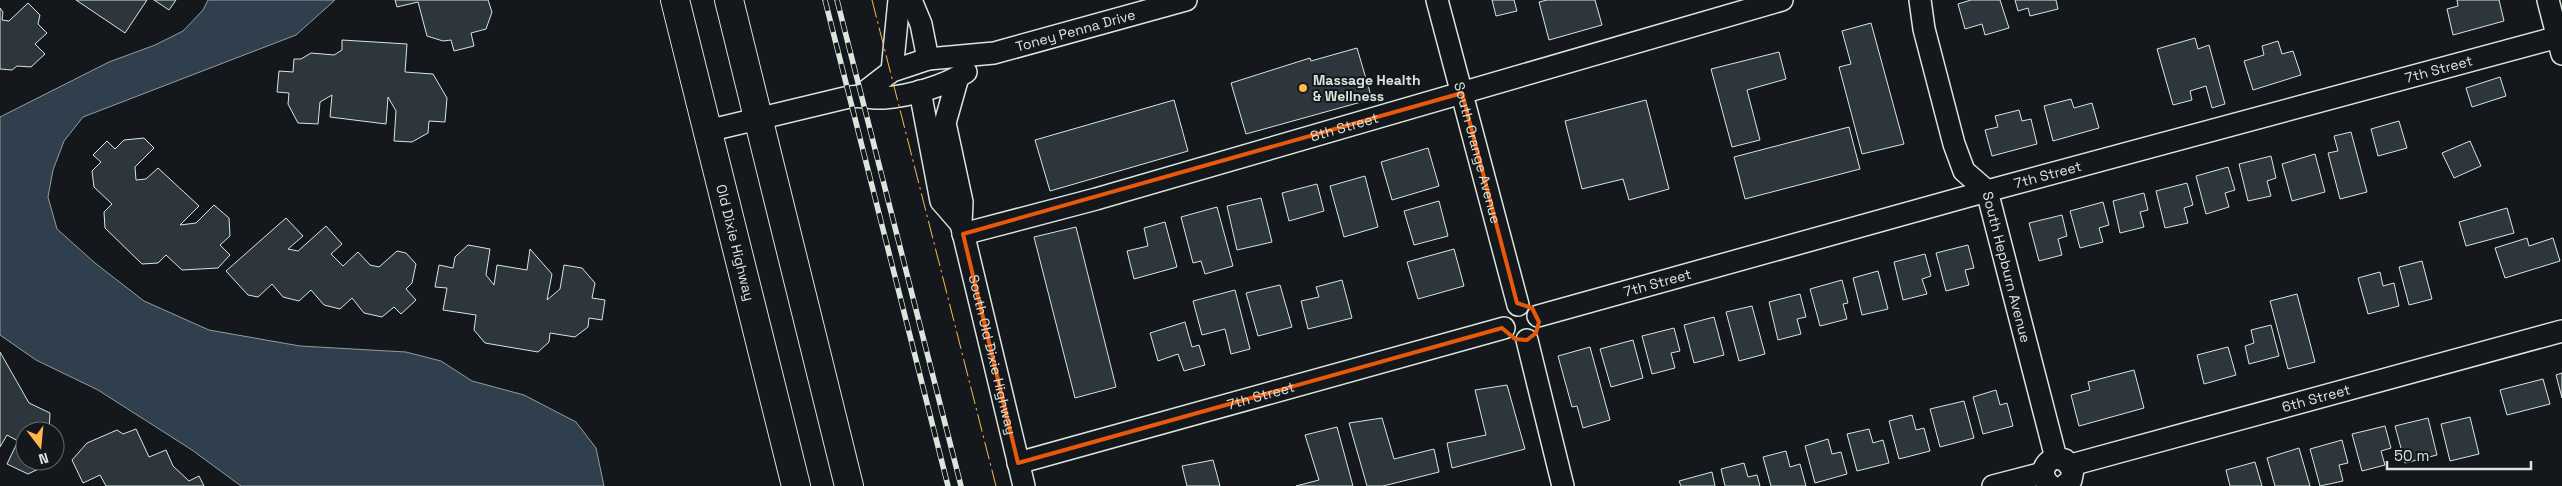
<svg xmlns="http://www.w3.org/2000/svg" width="2562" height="486" viewBox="0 0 2562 486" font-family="'Space Grotesk',sans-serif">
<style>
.water{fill:#2f3f4d;stroke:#939e99}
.building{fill:#2c363c;stroke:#d8e6dc}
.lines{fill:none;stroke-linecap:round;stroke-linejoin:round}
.minor-casing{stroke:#d8e6dc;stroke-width:24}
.major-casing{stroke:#d8e6dc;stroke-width:30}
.minor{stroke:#14181c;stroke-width:21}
.major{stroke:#14181c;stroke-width:28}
.rail-casing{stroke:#d8e6dc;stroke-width:5.5}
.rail{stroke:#14181c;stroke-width:4;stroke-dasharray:11;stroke-linecap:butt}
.power{stroke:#ffb74d;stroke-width:1;stroke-dasharray:18 4 2.5 4;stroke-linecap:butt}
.marked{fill:none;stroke:#e8590c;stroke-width:4;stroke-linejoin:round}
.poi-dot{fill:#ffb74d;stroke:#14181c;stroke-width:2}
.labels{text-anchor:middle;stroke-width:4;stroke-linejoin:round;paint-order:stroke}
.street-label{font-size:14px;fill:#d8e6dc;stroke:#14181c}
.poi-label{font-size:14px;font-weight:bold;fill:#d8e6dc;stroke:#14181c;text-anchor:start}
</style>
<rect width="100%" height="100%" fill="#14181c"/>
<!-- water -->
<path class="water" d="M208,0H335L296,35L83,117L64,141L53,170L48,197L57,229L95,263L144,301L209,330L300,346L406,352L441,361L472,381L524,395L576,422L596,448L604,486H241L192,450L98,390L36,360L0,335V117L109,62L155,45L183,31L203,10Z"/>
<!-- building -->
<path class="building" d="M76,0H147L125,33Z
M154,0H176L169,10Z
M395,0H488L492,12L486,29L471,33L474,46L454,51L451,40L443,41L427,36L418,2L397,7Z
M1492,0H1514L1517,11L1496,16Z
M1547,0H1595L1602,25L1549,40L1539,2Z
M1971,0H2000L2009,28L1985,35L1982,24L1965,29L1958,4Z
M2015,0H2056L2058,9L2030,16L2028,8L2018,11Z
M2457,0H2499L2504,21L2453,35L2447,9L2458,6Z
M28,3L40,15L38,24L47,33L35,44L45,54L31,67L17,66L12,70L0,69V8L3,12L2,20L9,21Z
M1871,23L1904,144L1862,154L1839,67L1851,64L1842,31Z
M2195,38L2198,49L2209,45L2225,104L2212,108L2206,86L2190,91L2192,100L2173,105L2157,49Z
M342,40L407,44L405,72L433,74L447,98L445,122L429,121L428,133L412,142L394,141L396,111L388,97L386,124L330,117L332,95L320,102L318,124L298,123L288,104L289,93L277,92L279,71L293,72L294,59H301L311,53L334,55L342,50Z
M2278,41L2282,54L2293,51L2301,75L2253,90L2244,61L2264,55L2262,46Z
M1357,48L1372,99L1246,134L1231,83L1310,58L1311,61Z
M1779,52L1786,79L1747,90L1760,140L1732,147L1711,69Z
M2500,77L2506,96L2472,107L2466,88Z
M2071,99L2074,108L2092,103L2099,128L2053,141L2044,106Z
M1174,100L1188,151L1050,191L1035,140Z
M1646,100L1669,189L1629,200L1623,179L1582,189L1565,121Z
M2019,110L2022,121L2031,119L2037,144L1992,156L1985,130L1998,127L1995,116Z
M2399,121L2407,148L2378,156L2371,129Z
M1849,127L1860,169L1745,199L1734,157Z
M2351,132L2367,192L2340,199L2328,153L2338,151L2334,136Z
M144,138L154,148L135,167L136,180L146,179L158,168L199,206L180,225L196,223L214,205L229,218L230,236L220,245L230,255L218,268L182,270L166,255L158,263L142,264L105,228L104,212L112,204L94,187L92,171L101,162L93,155L107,141L115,149L124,140Z
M2470,141L2481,166L2454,178L2442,153Z
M1428,148L1439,186L1392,200L1381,162Z
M2315,154L2325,192L2292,201L2282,164Z
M2271,156L2276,178L2267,181L2271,196L2248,201L2239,164Z
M2228,167L2235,190L2225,193L2229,207L2206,214L2196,176Z
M1365,176L1378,227L1344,237L1330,186Z
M2187,183L2193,205L2184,208L2188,223L2165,228L2156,191Z
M1317,184L1324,211L1289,221L1282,193Z
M2144,193L2148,210L2140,212L2144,227L2120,233L2113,201Z
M1261,198L1272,242L1237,250L1227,206Z
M1439,201L1448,236L1414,245L1404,211Z
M2103,202L2109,225L2099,228L2103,242L2080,248L2070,211Z
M1217,207L1233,266L1205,274L1201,261L1193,263L1181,217Z
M2507,208L2514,233L2466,246L2459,222Z
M2062,215L2067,236L2058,239L2062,255L2039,261L2029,223Z
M286,218L303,236L288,249L298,251L326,226L342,244L331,254L343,266L358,252L370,265L379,267L397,251L406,253L416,264L412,283L406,289L416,300L401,314L394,307L382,317L364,313L352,298L340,309L324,305L311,290L299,301L283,297L272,284L258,297L248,295L226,271Z
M1165,222L1177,267L1134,279L1127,251L1148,246L1144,228Z
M1076,227L1116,387L1075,398L1034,237Z
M2527,238L2529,246L2553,238L2560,261L2505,278L2495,248Z
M468,245L490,249L486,275L494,285L497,265L527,270L530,249L552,274L547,300L560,289L564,265L582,268L595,283L592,298L605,300L602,320L589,318L588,327L575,337L550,333L549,342L538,352L485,343L474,330L476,315L443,310L447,288L435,287L439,265L453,268L455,257Z
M1968,245L1974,268L1965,270L1969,285L1946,291L1936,253Z
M1454,249L1464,286L1418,299L1407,262Z
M1925,254L1931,276L1922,279L1927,294L1903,300L1894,262Z
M2422,261L2432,299L2409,305L2399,267Z
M1878,271L1888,309L1862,315L1853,278Z
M2380,272L2383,286L2394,283L2399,306L2368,314L2358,278Z
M1342,280L1352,318L1308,329L1301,301L1319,297L1316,287Z
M1842,280L1848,303L1843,304L1847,319L1820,326L1810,289Z
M1280,285L1292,327L1258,336L1246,293Z
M1235,290L1250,349L1231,354L1225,329L1202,335L1193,301Z
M1800,294L1806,317L1797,319L1801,334L1778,340L1769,302Z
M2297,294L2315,362L2288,369L2270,301Z
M1752,306L1765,354L1739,361L1726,312Z
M1714,317L1724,355L1694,363L1684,325Z
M1185,322L1192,347L1199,345L1205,365L1184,371L1178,354L1158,361L1150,333Z
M2271,325L2279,356L2249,364L2245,346L2254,343L2251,330Z
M1674,328L1680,351L1671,353L1675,368L1652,374L1642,336Z
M1633,340L1643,378L1611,387L1600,349Z
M1590,347L1610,420L1583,428L1577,406L1572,407L1558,356Z
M2228,347L2236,375L2204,384L2197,355Z
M0,352L29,403L50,413L49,431H25V461H47V465L28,474L7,464L18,441L7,435L0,447Z
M2134,370L2144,408L2079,426L2071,395L2090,390L2088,382Z
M2562,373V398L2556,375Z
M2543,379L2550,404L2507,415L2500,390Z
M1507,385L1525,449L1452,468L1447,443L1486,435L1475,390Z
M1996,390L2000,405L2007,403L2013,426L1983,434L1973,397Z
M1964,401L1974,438L1940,447L1930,409Z
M1912,415L1916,430L1924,428L1930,451L1899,459L1889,421Z
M2470,417L2479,454L2450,461L2441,424Z
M1382,418L1394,459L1434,449L1439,472L1383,486H1367L1349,423Z
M2428,418L2437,455L2405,463L2395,426Z
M2385,426L2391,448L2381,451L2385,465L2362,471L2352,434Z
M1337,427L1353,486H1296L1319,480L1305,435Z
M136,429L149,457L166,450L173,466L189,481L199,476L204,486H106L100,475L83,483L72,460L87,443L117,430L123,434Z
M1869,429L1873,443L1883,440L1889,463L1857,471L1847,434Z
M1828,439L1832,454L1841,452L1847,474L1815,483L1805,446Z
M2342,440L2348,463L2339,465L2343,481L2320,486L2310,449Z
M2299,448L2310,486H2275L2267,458Z
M1786,451L1790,467L1800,464L1806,486H1771L1763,457Z
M1213,460L1220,486H1187L1182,466Z
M2255,462L2262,486H2230L2226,470Z
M1744,463L1748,477L1757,475L1760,486H1725L1721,469Z
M1712,472L1715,486H1681L1679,481Z"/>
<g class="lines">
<defs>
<g id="minor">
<path d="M911,0L921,24L928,59"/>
<path id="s1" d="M1437,0L1518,305"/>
<path id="s2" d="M1920,0L1924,29L1954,144L1964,171L1987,191L2056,458"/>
<path d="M2548,0L2562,54"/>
<path d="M892,71L899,0"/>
<path id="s3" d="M958,77L945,123L962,202L961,224L1024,486"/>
<path d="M920,91L941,201L961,224"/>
<path id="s4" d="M861,95L892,71L928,59L994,53L1186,0"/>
<path d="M707,131L849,97C862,95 872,99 884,98C910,96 945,86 966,72"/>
<path id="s5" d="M963,234L1096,199L1782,0"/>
<path id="s6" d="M1538,316L1987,191L2558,37"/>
<path d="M1527,340L1563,486"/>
<path id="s7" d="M1018,463L1504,328"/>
<path id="s8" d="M2071,465L2562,331"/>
<path d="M1993,486L2043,473"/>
<path d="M2051,486C2039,477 2042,462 2056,458L2065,460L2073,470L2071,480L2064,486"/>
</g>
<g id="major">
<path id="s9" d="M675,0L796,486"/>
<path d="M729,0L849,486"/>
</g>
</defs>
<!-- minor casing -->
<use href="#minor" class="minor-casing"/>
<!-- major casing -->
<use href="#major" class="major-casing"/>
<!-- minor -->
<use href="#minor" class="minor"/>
<!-- major -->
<use href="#major" class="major"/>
<defs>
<path id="rail" d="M825,0L948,486
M837,0L961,486"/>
</defs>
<!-- rail casing -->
<use href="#rail" class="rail-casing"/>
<!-- rail -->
<use href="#rail" class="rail"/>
<!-- power -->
<path class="power" d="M872,0L996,486"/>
</g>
<!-- marked area -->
<path class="marked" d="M1462,93L1517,303L1532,308L1539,322L1536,333L1527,340L1515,339L1502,328L1018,463L963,234Z"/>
<!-- markers -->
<circle class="poi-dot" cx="1303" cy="88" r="5"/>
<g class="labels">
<!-- street labels -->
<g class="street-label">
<text dy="5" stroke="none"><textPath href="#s4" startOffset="228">Toney Penna Drive</textPath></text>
<text dy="5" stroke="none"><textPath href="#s6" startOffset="934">7th Street</textPath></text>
<text dy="5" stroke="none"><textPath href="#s5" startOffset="396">8th Street</textPath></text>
<text dy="5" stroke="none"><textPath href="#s1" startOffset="158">South Orange Avenue</textPath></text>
<text dy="5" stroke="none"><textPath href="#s6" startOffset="529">7th Street</textPath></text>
<text dy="5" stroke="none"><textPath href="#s9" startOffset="250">Old Dixie Highway</textPath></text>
<text dy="5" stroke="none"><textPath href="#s2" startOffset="286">South Hepburn Avenue</textPath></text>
<text dy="5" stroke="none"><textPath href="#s6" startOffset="124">7th Street</textPath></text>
<text dy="5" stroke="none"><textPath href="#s3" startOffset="285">South Old Dixie Highway</textPath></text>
<text dy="5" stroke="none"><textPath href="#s7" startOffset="252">7th Street</textPath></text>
<text dy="5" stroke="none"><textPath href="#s8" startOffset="254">6th Street</textPath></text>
</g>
<!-- poi labels -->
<g class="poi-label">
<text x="1313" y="85">Massage Health<tspan x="1313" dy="16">&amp; Wellness</tspan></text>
</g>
</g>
<!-- north arrow -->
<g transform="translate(40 446) rotate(164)"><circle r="24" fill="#14181c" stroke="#626a69"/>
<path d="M0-4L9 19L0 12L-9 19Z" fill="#ffb74d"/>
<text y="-8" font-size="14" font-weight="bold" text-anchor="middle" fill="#d8e6dc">N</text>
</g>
<!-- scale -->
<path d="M2387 461v8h144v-8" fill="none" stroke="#d8e6dc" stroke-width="2.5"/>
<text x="2394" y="461" font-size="15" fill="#d8e6dc" stroke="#14181c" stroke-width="4" paint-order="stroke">50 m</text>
</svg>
